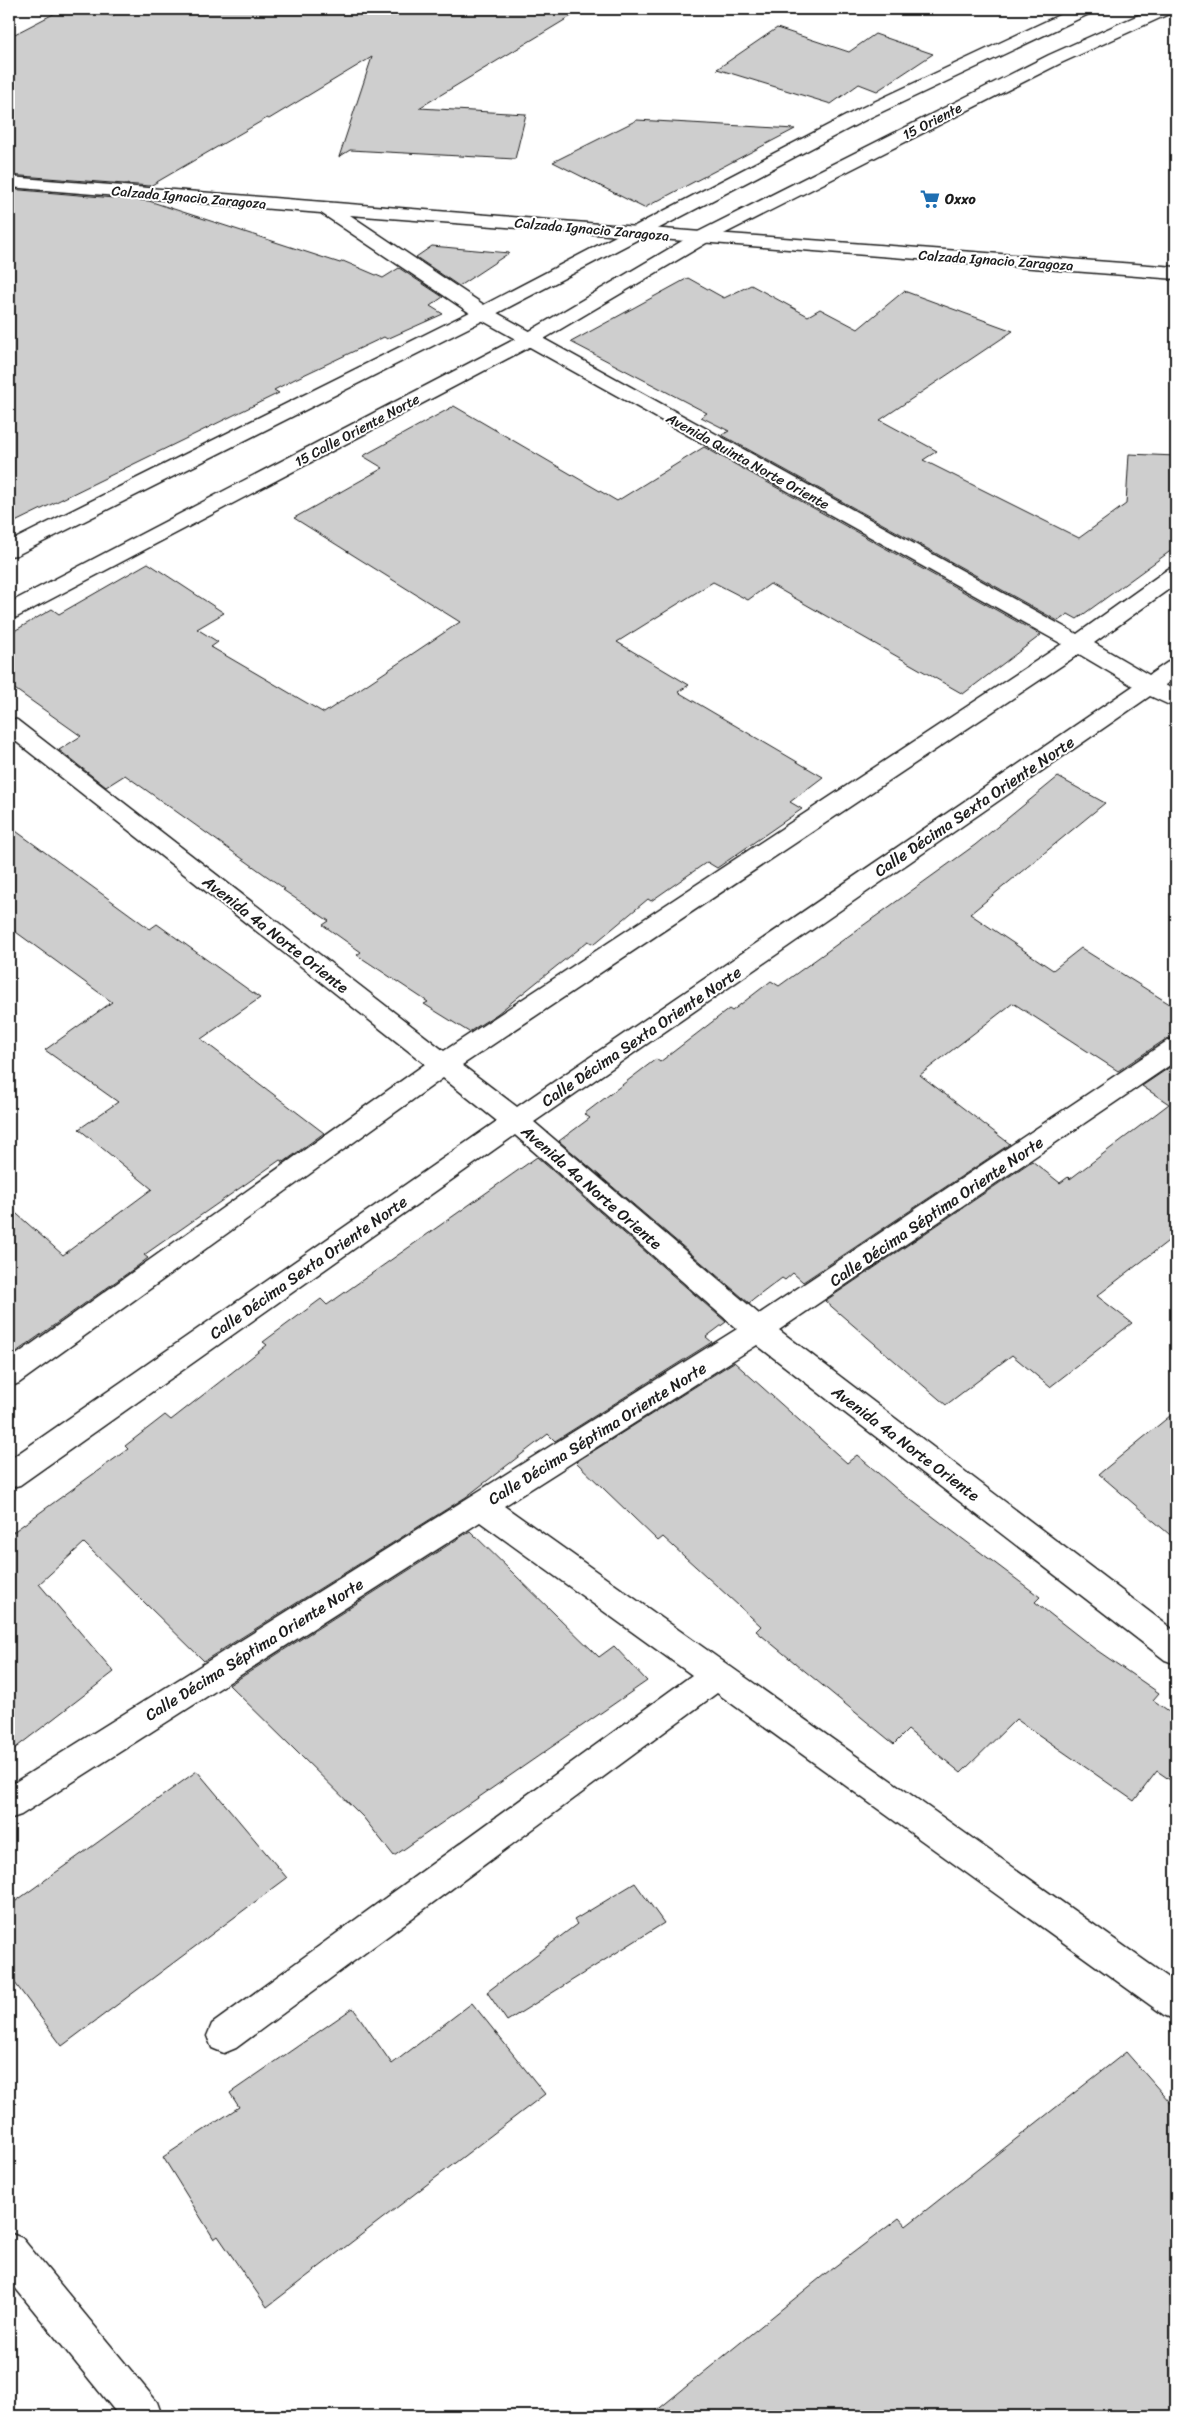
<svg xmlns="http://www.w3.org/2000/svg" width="1185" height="2425" viewBox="0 0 1185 2425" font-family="Sriracha,sans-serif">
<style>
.building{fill:#cecece;stroke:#1c1c1c}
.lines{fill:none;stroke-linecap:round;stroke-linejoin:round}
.minor-casing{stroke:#1c1c1c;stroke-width:3}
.major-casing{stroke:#1c1c1c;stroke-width:3}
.minor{fill:#fff;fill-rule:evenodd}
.major{fill:#fff;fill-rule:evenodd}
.labels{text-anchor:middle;stroke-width:4;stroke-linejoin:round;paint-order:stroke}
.far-street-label{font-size:14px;fill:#1c1c1c;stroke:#fff}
.far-poi-label{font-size:14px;font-weight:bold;fill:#1c1c1c;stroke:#fff;text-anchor:start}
.street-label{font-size:16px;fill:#1c1c1c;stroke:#fff}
</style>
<rect width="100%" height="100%" fill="#fff"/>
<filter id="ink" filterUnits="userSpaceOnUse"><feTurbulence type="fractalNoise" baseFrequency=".02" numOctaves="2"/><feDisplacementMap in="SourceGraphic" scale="10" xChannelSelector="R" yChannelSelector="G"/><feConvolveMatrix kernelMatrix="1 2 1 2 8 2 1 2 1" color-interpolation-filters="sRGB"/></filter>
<g filter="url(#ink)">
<!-- building -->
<path class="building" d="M63,9H92L112,16L125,9H583L419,108L526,114L515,159L350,150L339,157L372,57L269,119L267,118L150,186L9,175V37Z
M777,28L849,52L875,34L933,54L877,91L859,84L831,104L717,69Z
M637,120L795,129L644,208L553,162Z
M9,189L149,201L340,263L343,261L383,278L399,268L443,297L430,306L443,314L387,339L384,337L295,379L274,390L279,393L9,525Z
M432,246L509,253L459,286L416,257Z
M688,278L724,298L751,285L808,316L820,309L858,329L904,291L1013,331L880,420L937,451L923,460L1079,538L1126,504L1129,454L1176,456V547L1077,619L1068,614L1058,621L722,435L729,431L701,417L707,413L571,342Z
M454,406L617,501L704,447L1041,635L963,694L770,584L748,600L713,582L617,642L689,685L678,692L823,777L790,802L802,809L717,868L707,862L651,901L648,899L594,944L588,941L497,1014L469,1032L424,1004L428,1002L357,955L361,952L323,925L329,921L283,890L285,889L125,775L106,787L59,750L81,736L9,685V634L52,609L59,614L148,563L224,613L197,629L218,642L211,647L324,713L460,622L294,518L383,468L363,456Z
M1058,777L1105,803L970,914L1053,970L1081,948L1176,1008V1037L1166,1039L1118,1071L1013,1003L920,1075L1010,1144L803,1282L793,1273L785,1280L782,1278L749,1303L559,1141L590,1118L584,1114L656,1059L660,1062L729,1009L732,1011L771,981L779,986L975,845Z
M9,826L150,929L157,924L260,998L201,1039L324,1133L284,1162L280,1160L144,1255L148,1258L135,1268L9,1357V1207L63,1255L152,1189L79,1129L118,1102L45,1050L112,1002L9,927Z
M1176,1063V1235L1097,1296L1132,1323L1050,1387L1012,1355L946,1405L825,1301L1032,1161L1060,1183L1068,1177L1070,1179L1169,1104L1142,1086Z
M537,1157L726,1322L706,1337L712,1342L555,1441L548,1434L466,1497L204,1661L84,1543L39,1584L114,1672L9,1753V1535L128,1449L125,1446L165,1415L171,1420L267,1345L263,1342L321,1299L327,1305Z
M734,1362L847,1463L857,1455L899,1491L1040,1597L1035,1602L1095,1649L1159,1693L1153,1700L1176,1716V1784L1157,1771L1134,1801L1016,1719L961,1773L908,1730L894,1744L756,1631L761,1626L663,1537L658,1541L576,1462Z
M1176,1411V1540L1099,1474Z
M470,1531L599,1657L614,1646L647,1681L394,1856L363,1817L229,1685Z
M197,1771L287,1878L62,2046L9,1975V1906Z
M635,1883L664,1923L507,2021L487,1992L577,1924L574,1920Z
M472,2003L545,2094L267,2307L218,2236L214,2239L163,2157L239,2107L230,2093L353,2008L392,2064Z
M1126,2052L1176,2109V2416H650L825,2274L899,2218L906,2226Z"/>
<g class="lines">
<defs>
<path id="minor" d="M9,177L701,232L1176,267V279L350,215L490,309L1077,634L1168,569L1176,567V584L1094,643L1149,675L1168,662L1176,660V677L1165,685L1176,691V708L1150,696L534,1122L759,1314L1167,1041L1176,1039V1061L779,1330L1176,1632V1664L1165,1660L757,1345L504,1506L1176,1983V2020L1164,2015L717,1693L236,2048L224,2053L212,2048L207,2036L212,2024L692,1675L480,1522L21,1815L9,1819V1786L737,1329L515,1135L20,1485L9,1488V1460L497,1121L443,1078L19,1383L9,1387V1360L425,1064L9,736V718L17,720L444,1051L1062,644L476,317L321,213L9,187ZM1079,654L1133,686L517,1107L462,1065Z
M9,2233L22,2238L157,2402L162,2416H119L9,2280Z"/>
<path id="major" d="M1072,9H1093L1091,13L871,117L490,317L17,555L9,556V542L476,309L859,109Z
M1152,9H1173L1171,13L1061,63L708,242L537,343L17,617L9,619V603L523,335L694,234L1049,55Z"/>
</defs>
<!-- minor casing -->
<use href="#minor" class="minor-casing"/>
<!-- major casing -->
<use href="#major" class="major-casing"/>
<!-- minor -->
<use href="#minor" class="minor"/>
<!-- major -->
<use href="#major" class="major"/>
</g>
</g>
<!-- icons -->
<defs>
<symbol id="supermarket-bare" viewBox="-9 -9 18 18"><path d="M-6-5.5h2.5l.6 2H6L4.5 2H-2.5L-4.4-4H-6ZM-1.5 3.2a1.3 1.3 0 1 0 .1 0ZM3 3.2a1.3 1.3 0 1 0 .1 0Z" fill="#1f6fb2" stroke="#fff" stroke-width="2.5" paint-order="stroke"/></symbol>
</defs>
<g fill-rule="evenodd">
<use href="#supermarket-bare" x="916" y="185" width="28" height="28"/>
</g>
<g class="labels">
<!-- far-street labels -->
<g class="far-street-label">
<text transform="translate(932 121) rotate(-27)" y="5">15 Oriente</text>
<text transform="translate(189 197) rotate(5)" y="5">Calzada Ignacio Zaragoza</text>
<text transform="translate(592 229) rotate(5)" y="5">Calzada Ignacio Zaragoza</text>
<text transform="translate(996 260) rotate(4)" y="5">Calzada Ignacio Zaragoza</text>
<text transform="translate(357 430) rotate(-28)" y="5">15 Calle Oriente Norte</text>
<text transform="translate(748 461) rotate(29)" y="5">Avenida Quinta Norte Oriente</text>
</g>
<!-- far-poi labels -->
<g class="far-poi-label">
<text x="945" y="204">Oxxo</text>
</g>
<!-- street labels -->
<g class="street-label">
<text transform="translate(974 806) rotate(-34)" y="6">Calle Décima Sexta Oriente Norte</text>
<text transform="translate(276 934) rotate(38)" y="6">Avenida 4a Norte Oriente</text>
<text transform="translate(641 1036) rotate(-34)" y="6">Calle Décima Sexta Oriente Norte</text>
<text transform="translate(592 1187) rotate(41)" y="6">Avenida 4a Norte Oriente</text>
<text transform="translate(936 1211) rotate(-34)" y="6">Calle Décima Séptima Oriente Norte</text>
<text transform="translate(308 1267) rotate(-35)" y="6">Calle Décima Sexta Oriente Norte</text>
<text transform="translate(597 1433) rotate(-32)" y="6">Calle Décima Séptima Oriente Norte</text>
<text transform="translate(906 1443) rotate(37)" y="6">Avenida 4a Norte Oriente</text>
<text transform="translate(254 1649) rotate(-32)" y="6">Calle Décima Séptima Oriente Norte</text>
</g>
</g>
<!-- margin -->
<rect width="1185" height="2425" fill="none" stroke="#fff" stroke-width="30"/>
<rect x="15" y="15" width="1155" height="2395" fill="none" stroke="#1c1c1c" stroke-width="2" filter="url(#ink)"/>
</svg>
